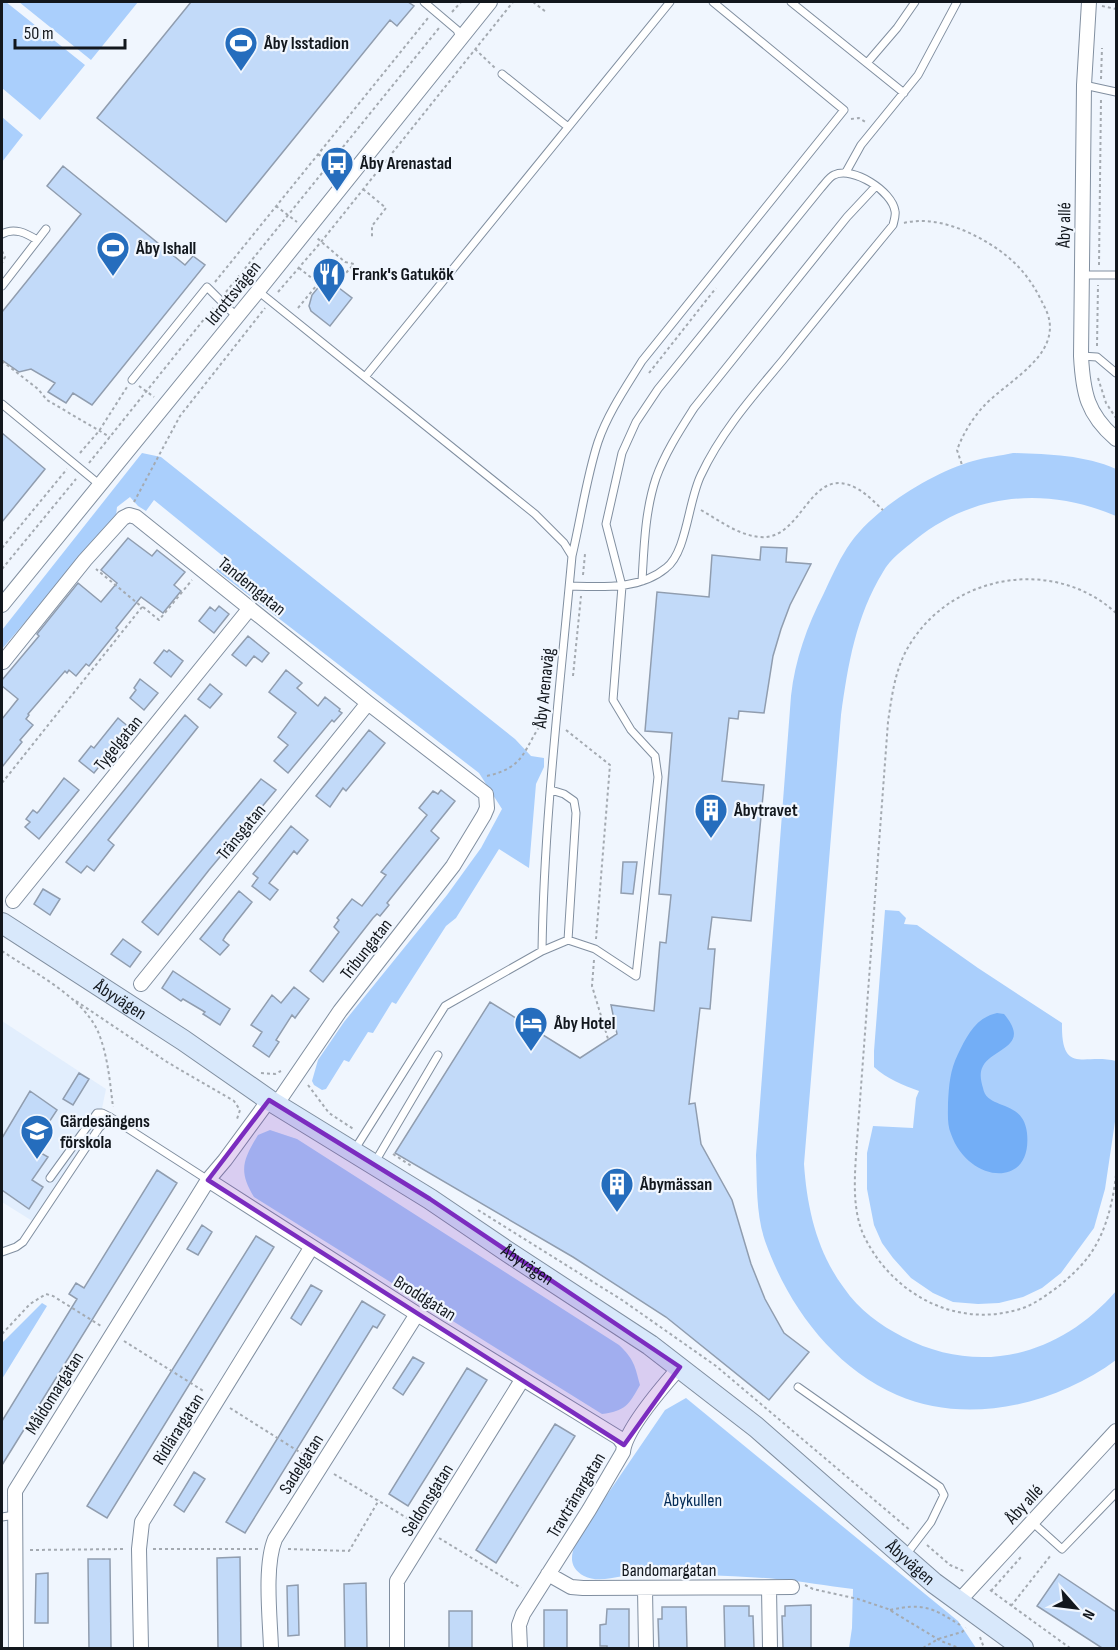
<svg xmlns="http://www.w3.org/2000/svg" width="1118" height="1650" viewBox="0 0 1118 1650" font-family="'Sofia Sans Condensed',sans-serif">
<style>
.built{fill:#e2eefd}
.green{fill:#aacffc}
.water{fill:#73aef6}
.building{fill:#c2daf9;stroke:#909daf;stroke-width:1.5}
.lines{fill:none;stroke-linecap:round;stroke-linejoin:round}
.lane-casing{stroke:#818fa0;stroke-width:9}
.street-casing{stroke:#818fa0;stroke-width:16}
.secondary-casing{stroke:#818fa0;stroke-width:22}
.path{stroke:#a4aab1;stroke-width:2;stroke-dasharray:3 3;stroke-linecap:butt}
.lane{stroke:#fff;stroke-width:7}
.street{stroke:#fff;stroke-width:14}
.secondary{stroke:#d8e8fb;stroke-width:20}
.marked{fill:#7b2cbf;fill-opacity:0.2;stroke:#7b2cbf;stroke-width:4.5;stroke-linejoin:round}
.labels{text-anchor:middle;stroke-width:4.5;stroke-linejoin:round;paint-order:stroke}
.poi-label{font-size:18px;font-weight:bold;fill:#12171d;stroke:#f0f6fe;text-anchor:start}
.street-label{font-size:18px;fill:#12171d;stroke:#f0f6fe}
.park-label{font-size:18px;fill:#002955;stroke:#f0f6fe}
</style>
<rect width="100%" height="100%" fill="#f0f6fe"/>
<!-- built -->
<path class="built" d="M2,1021L106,1089L100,1118L34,1222L2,1202Z"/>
<!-- green -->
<path class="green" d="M2,2H6L85,65L40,120L2,88Z
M19,2H138L91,60Z
M2,117L23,135L2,162Z
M142,453L161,457L515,739L531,756L544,758V767L536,784L529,868L499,849L456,918L446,926L396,1004L392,1002L373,1033L368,1032L349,1062L344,1060L326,1089L322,1090L314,1085L312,1081L318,1060L344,1022L447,895L481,848L502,809L479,773L216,570L224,557L154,500L146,511L138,506L130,497L117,507L116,516L2,649V630Z
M1013,453C1047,454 1084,455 1116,469V516C1048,487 974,492 915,540C904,549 890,559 883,572C856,616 848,664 841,715L804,1164C807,1208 817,1252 844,1288C859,1310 880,1325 903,1337C980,1377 1061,1355 1116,1291V1360C1057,1404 968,1426 897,1395C833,1367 788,1306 765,1241C756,1214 757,1184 756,1155L791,696C795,660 807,626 824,593C831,578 838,562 847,548C870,511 931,473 973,461C986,457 1000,456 1013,453Z
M885,910L899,911L906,918L904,924L917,925L978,968L1062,1023C1061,1076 1084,1053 1116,1061V1115L1105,1189L1094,1228L1061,1273L1042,1288L1023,1297L999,1303L978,1304L953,1302L933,1293L911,1278L893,1258L882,1243L874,1225L867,1189V1153L873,1126L913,1128L916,1098L919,1091C903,1085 887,1079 874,1067V1051Z
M270,1130L297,1139L619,1345C634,1359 635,1366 640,1385C629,1405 625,1411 602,1414L254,1197C238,1171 243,1160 258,1135Z
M42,1303L47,1306L2,1379V1343Z
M686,1398L958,1621L976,1648H849L852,1628L853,1589C827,1586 801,1581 776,1579C732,1575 687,1575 643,1573C626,1573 601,1585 584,1576C563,1564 574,1546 583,1530L665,1410Z"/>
<!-- water -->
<path class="water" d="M997,1013L1004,1014C1032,1047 993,1048 983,1066C979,1073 981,1081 983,1088C987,1111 1023,1098 1027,1133C1033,1190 968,1183 951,1134C947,1125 948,1113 948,1103C949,1085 950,1070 958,1054C967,1036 975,1018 997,1013Z"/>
<!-- building -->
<path class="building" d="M191,2H408L414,6L397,26L390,20L226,222L97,118Z
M63,166L185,265L193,256L205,265L92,405L73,393L66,403L48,392L55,383L31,369L19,372L2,360V312L81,214L47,186Z
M326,278L352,298L330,326L311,311L309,306L312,295Z
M2,433L45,469L2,522Z
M128,538L152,556L157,550L185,572L174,585L181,591L163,613L141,597L116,628L118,630L89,666L86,664L76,676L69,670L67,673L65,671L28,714L29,715L26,719L33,725L20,740L22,742L2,767V719L18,699L2,686V680L39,636L37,634L78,583L101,602L117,583L101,570Z
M761,547L787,548L786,562L811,564L790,605L781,629L773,656L764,713L739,711L738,719L729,718L722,781L764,785L751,921L712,917L708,949H715L710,1009L700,1008L689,1104L695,1103L701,1144L732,1200L751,1264L765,1299L784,1333L809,1352L769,1400L666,1317L573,1257L395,1153L490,1002L580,1058L617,1034L611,1005L654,1011L660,942L666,943L671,895L659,894L672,733L645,731L657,592L709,597L712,555L760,560Z
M219,606L229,614L214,633L199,621L210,607L215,611Z
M248,636L269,653L262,662L254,656L246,666L232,655Z
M164,650L167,652L169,650L183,661L171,677L154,663Z
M286,670L302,683L297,688L318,706L325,697L340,709L339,711L342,713L334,722L332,720L288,773L274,761L288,745L278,737L296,713L269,692Z
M140,679L158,693L144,710L130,698L136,690L134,688Z
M210,684L222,694L210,708L198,699Z
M185,715L198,727L108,840L114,845L94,871L87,866L81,873L66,862Z
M118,718L130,728L94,773L79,761L91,746L94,748Z
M369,730L385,743L346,791L343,788L330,807L316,796Z
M64,778L79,790L39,839L25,827L30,822L26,819L33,810L37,813L39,811Z
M261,779L276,790L209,870L158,935L142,922Z
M441,790L455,801L431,831L439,838L387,903L389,905L380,916L377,914L373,918L323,982L310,971L339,932L334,927L339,920L337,918L352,899L362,906L386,875L381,872L427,815L419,808L433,791L438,794Z
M291,826L308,840L297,854L294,851L269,883L278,890L270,900L252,886L258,878L253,874Z
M623,862H637L633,894L621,893Z
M43,889L60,899L50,915L34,904Z
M239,891L252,902L226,935L223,940L229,945L220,955L200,939Z
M123,939L141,952L130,967L111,954Z
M173,971L230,1009L220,1025L203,1014L205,1012L183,999L181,1001L162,988Z
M294,987L309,999L295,1018L292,1015L276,1040L279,1042L269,1057L253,1046L262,1032L251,1025L272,995L281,1003Z
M79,1073L89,1079L73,1105L63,1099Z
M30,1091L57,1110L32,1148L48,1157L32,1180L43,1187L29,1209L2,1190V1138Z
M157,1170L177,1183L2,1465V1421L77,1299L69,1294L76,1283L84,1288Z
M202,1225L212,1232L198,1255L187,1249Z
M256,1236L274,1247L107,1518L87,1506Z
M311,1285L322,1291L301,1325L291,1318Z
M362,1301L385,1315L377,1328L373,1326L245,1533L226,1522Z
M413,1357L424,1363L403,1395L393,1388Z
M467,1368L487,1380L408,1506L389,1494Z
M555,1424L575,1436L496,1563L476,1550Z
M194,1472L205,1479L184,1512L174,1505Z
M240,1557L241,1648H218L217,1558Z
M88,1559H110L111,1648H89Z
M48,1573V1623H35L36,1574Z
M1059,1574L1116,1612V1648H1102L1037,1606Z
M366,1583L367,1648H345L344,1584Z
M298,1585L299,1635L288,1636L287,1586Z
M811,1605V1648H783L782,1616H785V1606Z
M724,1606H749V1616H753L754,1648H725Z
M662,1607H686L687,1648H659L658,1619H662Z
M607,1609H629V1648H607V1646H600V1625L606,1624Z
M544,1610H567V1648H544Z
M449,1611H472V1648H449Z"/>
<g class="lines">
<defs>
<path id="lane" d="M424,2L457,30L461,39
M791,2L904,93
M867,63L897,28L915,2
M502,74L568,127
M1084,85L1116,92
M846,172L861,145L918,75L957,2
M2,234C14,227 26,233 37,240
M1081,275H1116
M2,286L46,229
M258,291L535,514L564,543L572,556C560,688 544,819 542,951L445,1006L355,1149
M1081,356L1097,357L1116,373
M365,377L670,2
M132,380L207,287L237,317
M2,404L100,485
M572,556C581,518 586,479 598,442C608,413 626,387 642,361L844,110L713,2
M642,581C644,547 645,511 656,478C665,453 680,430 694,408L847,217L876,186
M568,940L595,949L636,976L658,777L655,756L631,730L613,700L622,586L606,524L622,453L636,422L658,389L821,188C825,184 829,177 834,175C853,166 892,191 895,211C896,215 894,221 893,225C856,270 819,315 783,360C753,396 721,432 701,475C688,501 687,552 666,568C640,590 602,587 570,586
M542,951L568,940L576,813L574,801L564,794L551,790
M375,1162L438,1055
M50,1178L97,1113H102L110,1117L208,1180
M2,1252L16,1247L23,1242L99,1128L110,1117
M798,1387L940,1487L944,1495L931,1522L905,1556
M2,1517L15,1515
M1032,1522L1062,1549L1116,1493"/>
<path id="street" d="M1089,2L1084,85L1081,356C1083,393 1087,414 1116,439
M2,605L258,291L490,2
M3,662L85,560L123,518L129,515L136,517L368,703L486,794L487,808L484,815L453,866L340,1011L276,1105
M13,901L250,608
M141,984L368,703
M208,1180L417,1314L619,1438L624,1445
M548,1574L571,1587L583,1588L792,1587
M769,1588L770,1648
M645,1589L646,1648
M958,1602L1116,1431
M16,1648L15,1491L208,1180L225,1160L269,1100
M141,1648L139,1549L142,1522L311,1248
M271,1648C270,1618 264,1566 275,1539L417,1314
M397,1648V1581L522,1380
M520,1648L519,1625L523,1614L589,1510L623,1452C625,1430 664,1385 680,1367"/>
<g id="secondary">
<path id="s1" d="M2,923L183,1040L269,1100L430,1199L505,1250L650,1345L756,1427L934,1583L1023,1648"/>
</g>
</defs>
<!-- lane casing -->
<use href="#lane" class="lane-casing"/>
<!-- street casing -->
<use href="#street" class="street-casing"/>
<!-- secondary casing -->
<use href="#secondary" class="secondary-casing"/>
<!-- path -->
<path class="path" d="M533,2L546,12
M1102,6L1116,9
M452,12L461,2
M475,49L495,68
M1101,79L1102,48
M851,119L859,118L867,123
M318,154L337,169
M363,189L386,208L372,226V239
M276,206L297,222
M904,223C936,215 973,232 999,250C1017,263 1030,278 1040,298C1043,304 1046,309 1048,315C1061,357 1005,382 983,407C972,419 963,434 957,450L962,465
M2,251L5,257L2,263
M1099,265L1101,99
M299,268L318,283
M215,282L428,18
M226,292L439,28
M278,292L321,242L513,2
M298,308L326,274L337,283L354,264L345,262L317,238
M1097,346L1098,285
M2,361L38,389L47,400L110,437
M649,373L716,288
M1098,378L1106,403L1116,418
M139,386L154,397
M80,453L99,431L127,387
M89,463L213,308
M134,502L180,416L265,308
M701,510C720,521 738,535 760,537C804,541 809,461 858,489C867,494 875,503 883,510
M2,548L67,469
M2,569L76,479
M583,575L585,554
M143,607L159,620L192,580
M1116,613C1055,557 954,573 910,644C895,668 892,695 888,722L857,1141C855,1172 851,1208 864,1236C892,1294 956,1329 1020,1309C1034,1305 1048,1294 1059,1286C1071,1276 1082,1266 1091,1253C1106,1231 1113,1202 1116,1175
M573,676L581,596
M566,730L610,765L596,939
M487,776C527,767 523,748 544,720
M2,783L142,607L96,569
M2,951C33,972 85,998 99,1034C108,1057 110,1083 113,1107
M594,960L592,986L608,1039
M76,1001L167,1062L234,1101L240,1110L237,1119
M261,1073L275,1074L281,1071
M308,1085L329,1113L355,1130
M393,1154L413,1167
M478,1210L622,1300L716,1366L911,1531
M2,1334L30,1304L46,1294L53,1296L101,1326
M124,1341L205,1392
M230,1408L309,1458
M334,1474L417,1524
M439,1538L521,1588
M927,1545L950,1565L966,1572
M153,1549H258
M288,1549L349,1551L379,1500
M30,1550L126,1549
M805,1585L813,1589L858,1599L888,1609L941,1641L959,1648
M990,1590L1070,1648
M991,1591L1021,1557
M1011,1606L1051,1555
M890,1610C922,1603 932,1607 960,1625
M980,1637L984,1648
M923,1648L938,1639L962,1632L966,1628"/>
<!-- lane -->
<use href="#lane" class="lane"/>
<!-- street -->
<use href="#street" class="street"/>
<!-- secondary -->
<use href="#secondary" class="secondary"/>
</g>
<!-- marked area -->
<path class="marked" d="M269,1100L430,1199L680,1367L624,1445L208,1180Z"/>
<!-- icons -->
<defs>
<symbol id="stadium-pin" viewBox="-11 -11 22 30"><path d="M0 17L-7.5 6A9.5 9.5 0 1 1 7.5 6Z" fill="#256dbd" stroke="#f0f6fe"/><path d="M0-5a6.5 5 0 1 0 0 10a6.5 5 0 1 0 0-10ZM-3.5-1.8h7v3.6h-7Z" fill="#fff"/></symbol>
<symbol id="bus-pin" viewBox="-11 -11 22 30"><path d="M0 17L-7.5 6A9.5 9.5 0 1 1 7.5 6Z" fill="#256dbd" stroke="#f0f6fe"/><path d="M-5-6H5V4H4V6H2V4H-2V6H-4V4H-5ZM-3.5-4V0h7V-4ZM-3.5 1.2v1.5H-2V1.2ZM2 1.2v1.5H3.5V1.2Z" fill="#fff"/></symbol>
<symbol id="restaurant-pin" viewBox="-11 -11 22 30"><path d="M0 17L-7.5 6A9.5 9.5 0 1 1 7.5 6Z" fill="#256dbd" stroke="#f0f6fe"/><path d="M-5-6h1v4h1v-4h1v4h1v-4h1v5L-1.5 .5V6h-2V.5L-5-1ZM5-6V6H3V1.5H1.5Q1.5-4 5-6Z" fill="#fff"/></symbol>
<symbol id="building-pin" viewBox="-11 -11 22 30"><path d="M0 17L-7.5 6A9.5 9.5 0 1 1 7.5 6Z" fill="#256dbd" stroke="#f0f6fe"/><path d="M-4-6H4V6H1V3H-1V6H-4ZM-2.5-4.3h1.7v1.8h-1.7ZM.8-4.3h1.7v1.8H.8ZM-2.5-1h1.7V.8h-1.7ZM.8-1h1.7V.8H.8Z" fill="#fff"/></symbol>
<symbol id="hotel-pin" viewBox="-11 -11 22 30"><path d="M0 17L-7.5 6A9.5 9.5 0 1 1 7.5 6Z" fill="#256dbd" stroke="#f0f6fe"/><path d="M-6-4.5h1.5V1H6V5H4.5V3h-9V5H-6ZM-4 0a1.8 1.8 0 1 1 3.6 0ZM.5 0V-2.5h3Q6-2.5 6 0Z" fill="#fff"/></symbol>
<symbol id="school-pin" viewBox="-11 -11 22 30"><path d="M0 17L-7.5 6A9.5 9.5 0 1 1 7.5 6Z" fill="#256dbd" stroke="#f0f6fe"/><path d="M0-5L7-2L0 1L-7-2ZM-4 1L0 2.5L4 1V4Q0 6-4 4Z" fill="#fff"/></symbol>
</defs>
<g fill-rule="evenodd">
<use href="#stadium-pin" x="222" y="24" width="38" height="52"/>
<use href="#bus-pin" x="318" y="144" width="38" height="52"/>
<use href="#stadium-pin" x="94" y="229" width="38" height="52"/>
<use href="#restaurant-pin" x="310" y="255" width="38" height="52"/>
<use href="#building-pin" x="692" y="791" width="38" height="52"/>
<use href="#hotel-pin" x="512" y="1004" width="38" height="52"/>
<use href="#school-pin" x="18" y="1112" width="38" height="52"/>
<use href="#building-pin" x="598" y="1165" width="38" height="52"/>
</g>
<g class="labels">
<!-- poi labels -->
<g class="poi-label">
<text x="264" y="49">Åby Isstadion</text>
<text x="360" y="169">Åby Arenastad</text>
<text x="136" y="254">Åby Ishall</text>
<text x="352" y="280">Frank's Gatukök</text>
<text x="734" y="816">Åbytravet</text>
<text x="554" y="1029">Åby Hotel</text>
<text x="60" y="1127">Gärdesängens<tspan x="60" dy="21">förskola</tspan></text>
<text x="640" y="1190">Åbymässan</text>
</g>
<!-- street labels -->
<g class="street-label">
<text transform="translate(1064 225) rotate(-89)" y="6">Åby allé</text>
<text transform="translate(233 293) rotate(-51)" y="6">Idrottsvägen</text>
<text transform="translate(252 586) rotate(39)" y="6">Tandemgatan</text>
<text transform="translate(544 688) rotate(-84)" y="6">Åby Arenaväg</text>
<text transform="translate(118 743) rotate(-51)" y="6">Tygelgatan</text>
<text transform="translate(241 832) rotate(-51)" y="6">Tränsgatan</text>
<text transform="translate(366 949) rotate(-52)" y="6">Tribungatan</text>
<text dy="6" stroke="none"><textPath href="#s1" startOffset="141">Åbyvägen</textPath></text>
<text dy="6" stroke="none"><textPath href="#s1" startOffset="627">Åbyvägen</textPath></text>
<text transform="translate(425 1298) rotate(32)" y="6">Broddgatan</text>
<text transform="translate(54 1393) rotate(-58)" y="6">Måldomargatan</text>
<text transform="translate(178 1429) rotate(-58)" y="6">Ridlärargatan</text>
<text transform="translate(301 1464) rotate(-58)" y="6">Sadelgatan</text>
<text transform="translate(576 1495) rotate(-59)" y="6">Travtränargatan</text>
<text transform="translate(427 1500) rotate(-58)" y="6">Seldonsgatan</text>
<text transform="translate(1024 1504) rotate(-47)" y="6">Åby allé</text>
<text dy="6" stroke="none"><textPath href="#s1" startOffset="1113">Åbyvägen</textPath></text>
<text x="669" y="1576">Bandomargatan</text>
</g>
<!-- park labels -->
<g class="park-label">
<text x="693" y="1506">Åbykullen</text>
</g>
</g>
<!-- border -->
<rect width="1118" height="1650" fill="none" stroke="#12171d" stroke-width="6"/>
<!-- north arrow -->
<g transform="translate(1076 1608) rotate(118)" stroke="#f0f6fe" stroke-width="4.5" paint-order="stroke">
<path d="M0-4.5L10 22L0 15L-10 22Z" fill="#12171d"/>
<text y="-9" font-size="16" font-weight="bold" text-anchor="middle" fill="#12171d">N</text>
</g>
<!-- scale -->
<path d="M15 39v9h110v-9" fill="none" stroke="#12171d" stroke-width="3"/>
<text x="24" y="39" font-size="18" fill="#12171d" stroke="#f0f6fe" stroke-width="4.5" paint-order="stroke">50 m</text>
</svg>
